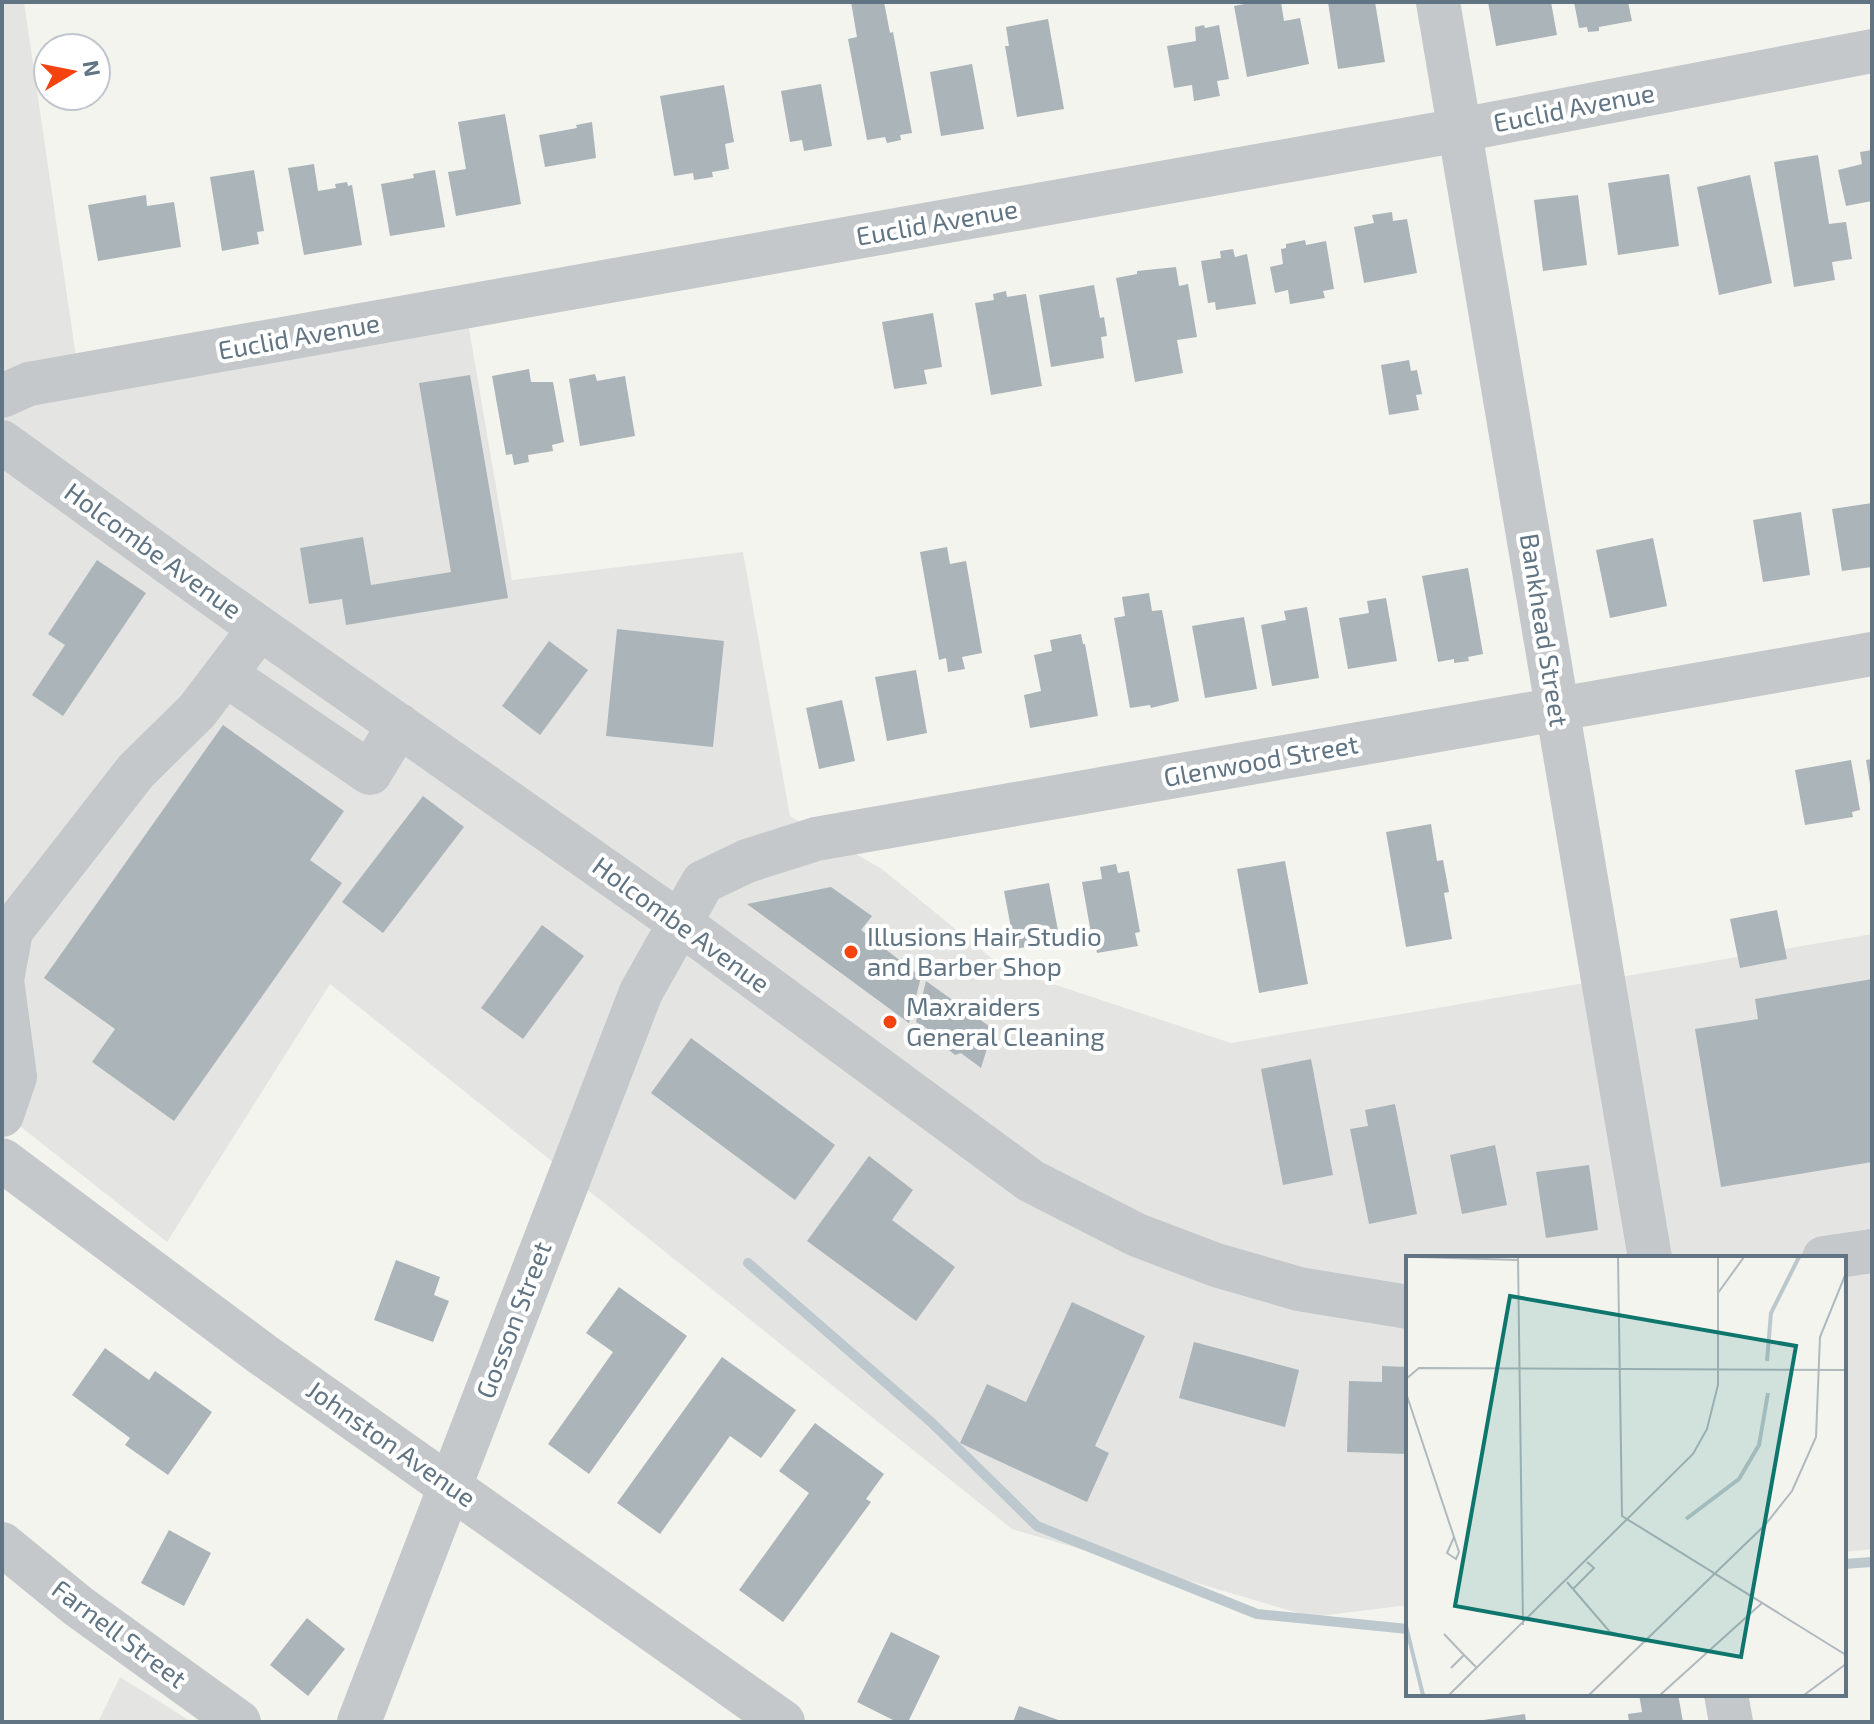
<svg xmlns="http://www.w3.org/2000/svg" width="1874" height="1724" viewBox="0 0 1874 1724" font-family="'Exo 2',sans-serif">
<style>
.built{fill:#e4e5e3}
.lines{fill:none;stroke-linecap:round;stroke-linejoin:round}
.stream{stroke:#bcc8cd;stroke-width:10}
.building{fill:#abb4b8}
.minor{stroke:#c5c8cb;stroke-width:44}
.poi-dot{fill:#f4430f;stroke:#fff;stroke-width:3}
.labels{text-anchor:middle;stroke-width:8;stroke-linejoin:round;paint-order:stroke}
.street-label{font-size:26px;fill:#607483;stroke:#fff}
.poi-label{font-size:26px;fill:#607483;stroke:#fff;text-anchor:start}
.inset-river{fill:none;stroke:#bcc8cd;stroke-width:4}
.inset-road{fill:none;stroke:#b0b9be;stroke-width:2}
.view{fill:#0f766e;fill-opacity:0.15;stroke:#0f766e;stroke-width:4}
.inset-edge{fill:none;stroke:#607483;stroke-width:4}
</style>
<rect width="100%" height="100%" fill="#f4f4ef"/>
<!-- built -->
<path class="built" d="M2,2H24L81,391L467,317L512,580L743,552L790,816L882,869L1002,967L1231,1043L1872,934V1549L1844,1552V1258H1408V1605L1312,1617L1012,1529L330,984L167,1242L2,1112Z
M120,1677L192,1722H98Z"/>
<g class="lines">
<!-- stream -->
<path class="stream" d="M748,1263L931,1422L1037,1526L1257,1614L1408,1629
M1844,1564L1872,1562"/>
</g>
<!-- building -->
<path class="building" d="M851,2H884L890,33L893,32L912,133L900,135L901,140L887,143L885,137L867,140L848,39L857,37Z
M1256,2H1281L1284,21L1300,18L1309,64L1247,77L1234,6Z
M1328,2H1375L1385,62L1338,69Z
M1488,2H1551L1557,35L1496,46Z
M1574,2H1628L1632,21L1599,27V31L1588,32L1587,27L1579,28Z
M1048,19L1064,109L1017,117L1005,46H1009L1006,27Z
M1204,25L1205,28L1219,25L1229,79L1217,81L1220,96L1194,101L1192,85L1174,88L1167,46L1196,41L1195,27Z
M972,64L984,129L941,136L930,72Z
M821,84L832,146L804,151L802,140L790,142L781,91Z
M724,85L734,142L725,144L729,169L712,172L713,177L694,180L693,173L674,176L660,96Z
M505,114L521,204L456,216L448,172L466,169L458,122Z
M592,122L596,158L545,167L539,135L577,128L576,125Z
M1872,150V201L1846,206L1838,170L1862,164L1860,152Z
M1818,155L1829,224L1846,222L1852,259L1832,262L1835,280L1794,287L1774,162Z
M314,164L318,191L336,188L335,184L347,182L348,186L352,185L362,245L304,255L288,168Z
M254,170L264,231L257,232L259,244L222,251L210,177Z
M435,170L445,227L390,236L381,184L414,178L413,174Z
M1669,174L1679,246L1618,255L1608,183Z
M1750,175L1772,283L1719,295L1697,187Z
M146,195L147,206L174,202L181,247L98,261L88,205Z
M1578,195L1587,265L1543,271L1534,200Z
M1392,212L1393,221L1407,219L1417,273L1364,283L1354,227L1374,223L1372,215Z
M1305,240L1306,245L1326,241L1334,289L1323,291L1325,298L1290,304L1288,290L1275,293L1270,267L1283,264L1281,249L1286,248V244Z
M1233,249L1235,257L1247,254L1256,304L1216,310L1215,302L1208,303L1201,261L1221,258L1220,251Z
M1176,267L1179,286L1188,284L1197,337L1177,340L1183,373L1135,382L1116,278L1137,274V271Z
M1094,285L1100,318L1104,317L1107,336L1101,337L1104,358L1051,367L1039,295Z
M1006,291L1007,297L1026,294L1042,386L991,395L975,303L994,300L993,294Z
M933,313L942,367L924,370L927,384L894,389L882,322Z
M1409,360L1411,371L1417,370L1422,394L1416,395L1419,410L1389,415L1381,365Z
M529,369L531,382H553L564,442L552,445L553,451L528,455L529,462L514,465L512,454L506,455L492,376Z
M595,374L597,381L625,376L635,436L580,446L569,379Z
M470,375L508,598L346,625L342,599L309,604L300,548L363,537L371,585L451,572L419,383Z
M1872,503V567L1842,571L1832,509Z
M1801,512L1810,575L1763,582L1753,520Z
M1653,538L1667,606L1610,618L1596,550Z
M947,547L950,564L966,561L982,653L962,657L965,669L948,672L946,658L939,660L920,552Z
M97,560L146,593L63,716L32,695L65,645L48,634Z
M1468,568L1483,654L1468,657L1469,661L1454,663V659L1438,662L1422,576Z
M1149,593L1152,611L1162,610L1179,701L1151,708L1150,705L1130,708L1114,618L1125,616L1122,597Z
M1386,598L1397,661L1348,669L1339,618L1369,613L1367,601Z
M1307,607L1319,678L1272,686L1261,625L1286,620L1284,611Z
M1244,617L1257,689L1205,698L1192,626Z
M617,629L724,641L713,747L606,736Z
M1081,634L1083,644H1085L1098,716L1030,728L1024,695L1041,691L1034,655L1052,651L1050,640Z
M549,641L588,670L540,735L502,706Z
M916,670L927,733L887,741L875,677Z
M842,700L855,761L819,769L806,708Z
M223,725L344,811L310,860L342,883L174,1121L92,1062L115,1029L44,978Z
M1872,759V784H1870L1866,760Z
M1851,760L1860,810L1852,812L1853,817L1805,825L1795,770Z
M423,796L464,827L383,933L342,902Z
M1431,824L1437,861L1443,860L1449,892L1444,893L1452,939L1406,947L1386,832Z
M1285,861L1308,984L1259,993L1237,869Z
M1116,864L1118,873L1129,871L1140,932L1135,933L1138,946L1097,953L1094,938L1092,939L1082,882L1102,879L1100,867Z
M1049,883L1060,941L1015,949L1004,891Z
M831,887L872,916L861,930L921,977L909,1023L747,904Z
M1777,910L1787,959L1740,968L1730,919Z
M542,925L584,956L523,1039L481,1008Z
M1872,979V1162L1721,1187L1695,1029L1758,1019L1755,999Z
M926,981L993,1029L981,1068L961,1053L955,1055L940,1043L941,1037L916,1022Z
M691,1038L835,1145L795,1200L651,1093Z
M1311,1059L1333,1175L1283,1185L1261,1069Z
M1395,1104L1417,1214L1369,1224L1350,1129L1368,1126L1365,1110Z
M1495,1145L1507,1205L1462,1214L1450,1155Z
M869,1156L913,1190L892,1220L955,1267L916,1321L807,1241Z
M1589,1165L1598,1230L1546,1238L1536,1172Z
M396,1260L440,1277L434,1295L449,1301L433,1342L374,1320Z
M619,1287L687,1336L589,1474L548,1444L613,1352L586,1333Z
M1072,1302L1145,1336L1095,1446L1109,1453L1087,1502L960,1443L987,1384L1026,1402Z
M1194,1342L1299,1370L1285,1427L1179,1398Z
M105,1348L149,1380L155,1371L212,1412L168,1475L125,1445L130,1438L72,1395Z
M722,1357L796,1410L761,1458L730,1436L660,1534L617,1503Z
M1382,1366L1408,1367V1454L1347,1452L1349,1381L1382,1382Z
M815,1423L884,1474L866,1499L871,1502L783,1622L739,1590L809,1493L779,1471Z
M169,1530L211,1553L184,1606L141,1583Z
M307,1618L345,1649L308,1696L270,1665Z
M891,1632L940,1656L908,1722H897L857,1702Z
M1639,1694H1678L1683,1722H1629L1628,1714L1642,1712Z
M1019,1706L1064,1722H1013Z
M1525,1714L1526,1722H1483V1720Z"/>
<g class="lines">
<!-- minor -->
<path class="minor" d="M1438,2L1650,1258
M2,396L29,384L1460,130L1872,51
M2,442L223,602L680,923L1031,1181L1137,1235L1216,1265L1299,1289L1408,1307
M225,674L370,773L399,725
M2,1115L15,1077L2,980L11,931L136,771L197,711L260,628
M2,1160L262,1354L783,1722
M1824,1258L1872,1251
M2,1544L78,1606L239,1722
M1726,1694L1731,1722
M359,1722L641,992L703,882L747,861L816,839L1872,654"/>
</g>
<!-- markers -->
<g class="poi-dot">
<circle cx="851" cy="952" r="8"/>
<circle cx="890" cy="1022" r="8"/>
</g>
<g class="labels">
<!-- street labels -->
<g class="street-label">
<text transform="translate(1574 108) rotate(-11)" y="9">Euclid Avenue</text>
<text transform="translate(937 223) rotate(-10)" y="9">Euclid Avenue</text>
<text transform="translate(299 337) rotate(-10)" y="9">Euclid Avenue</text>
<text transform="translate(153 551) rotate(36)" y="9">Holcombe Avenue</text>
<text transform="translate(1544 630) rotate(81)" y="9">Bankhead Street</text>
<text transform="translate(1261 761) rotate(-10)" y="9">Glenwood Street</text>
<text transform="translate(681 925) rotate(36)" y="9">Holcombe Avenue</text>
<text transform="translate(514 1320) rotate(-69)" y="9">Gosson Street</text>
<text transform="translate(391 1444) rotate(35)" y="9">Johnston Avenue</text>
<text transform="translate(119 1634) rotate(37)" y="9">Farnell Street</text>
</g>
<!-- poi labels -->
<g class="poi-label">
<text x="867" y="946">Illusions Hair Studio<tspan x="867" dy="30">and Barber Shop</tspan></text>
<text x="906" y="1016">Maxraiders<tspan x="906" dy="30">General Cleaning</tspan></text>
</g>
</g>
<!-- overview -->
<g transform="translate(1406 1256)">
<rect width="440" height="440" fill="#f4f4ef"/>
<path class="inset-river" d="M361,105L365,57L393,1M280,263L333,223L353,189L362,137M0,370L17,439"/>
<path class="inset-road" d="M12,1L112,4M112,1L117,369M212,1L216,260L440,399M312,37L338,1M0,123L13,112L440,114M0,137L53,296L50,303L41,297L48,281M161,326L204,376L240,386M167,333L188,312L181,306M38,378L58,399M45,412L58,399L71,412M43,439L287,198L301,173L312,129V1M183,439L359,269L386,235L410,181L414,81L440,17M254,439L356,347M398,439L440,408"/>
<path class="view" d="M104,40L390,90L335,401L49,350Z"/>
<rect width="440" height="440" class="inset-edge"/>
</g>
<!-- border -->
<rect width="1874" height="1724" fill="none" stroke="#607483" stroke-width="8"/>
<!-- north arrow -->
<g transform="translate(72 72) rotate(80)"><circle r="38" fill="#ffffff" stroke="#bfc7cd" stroke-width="2"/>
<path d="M0-6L14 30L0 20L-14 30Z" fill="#f4430f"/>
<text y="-12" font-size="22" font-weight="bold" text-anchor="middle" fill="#607483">N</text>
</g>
</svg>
